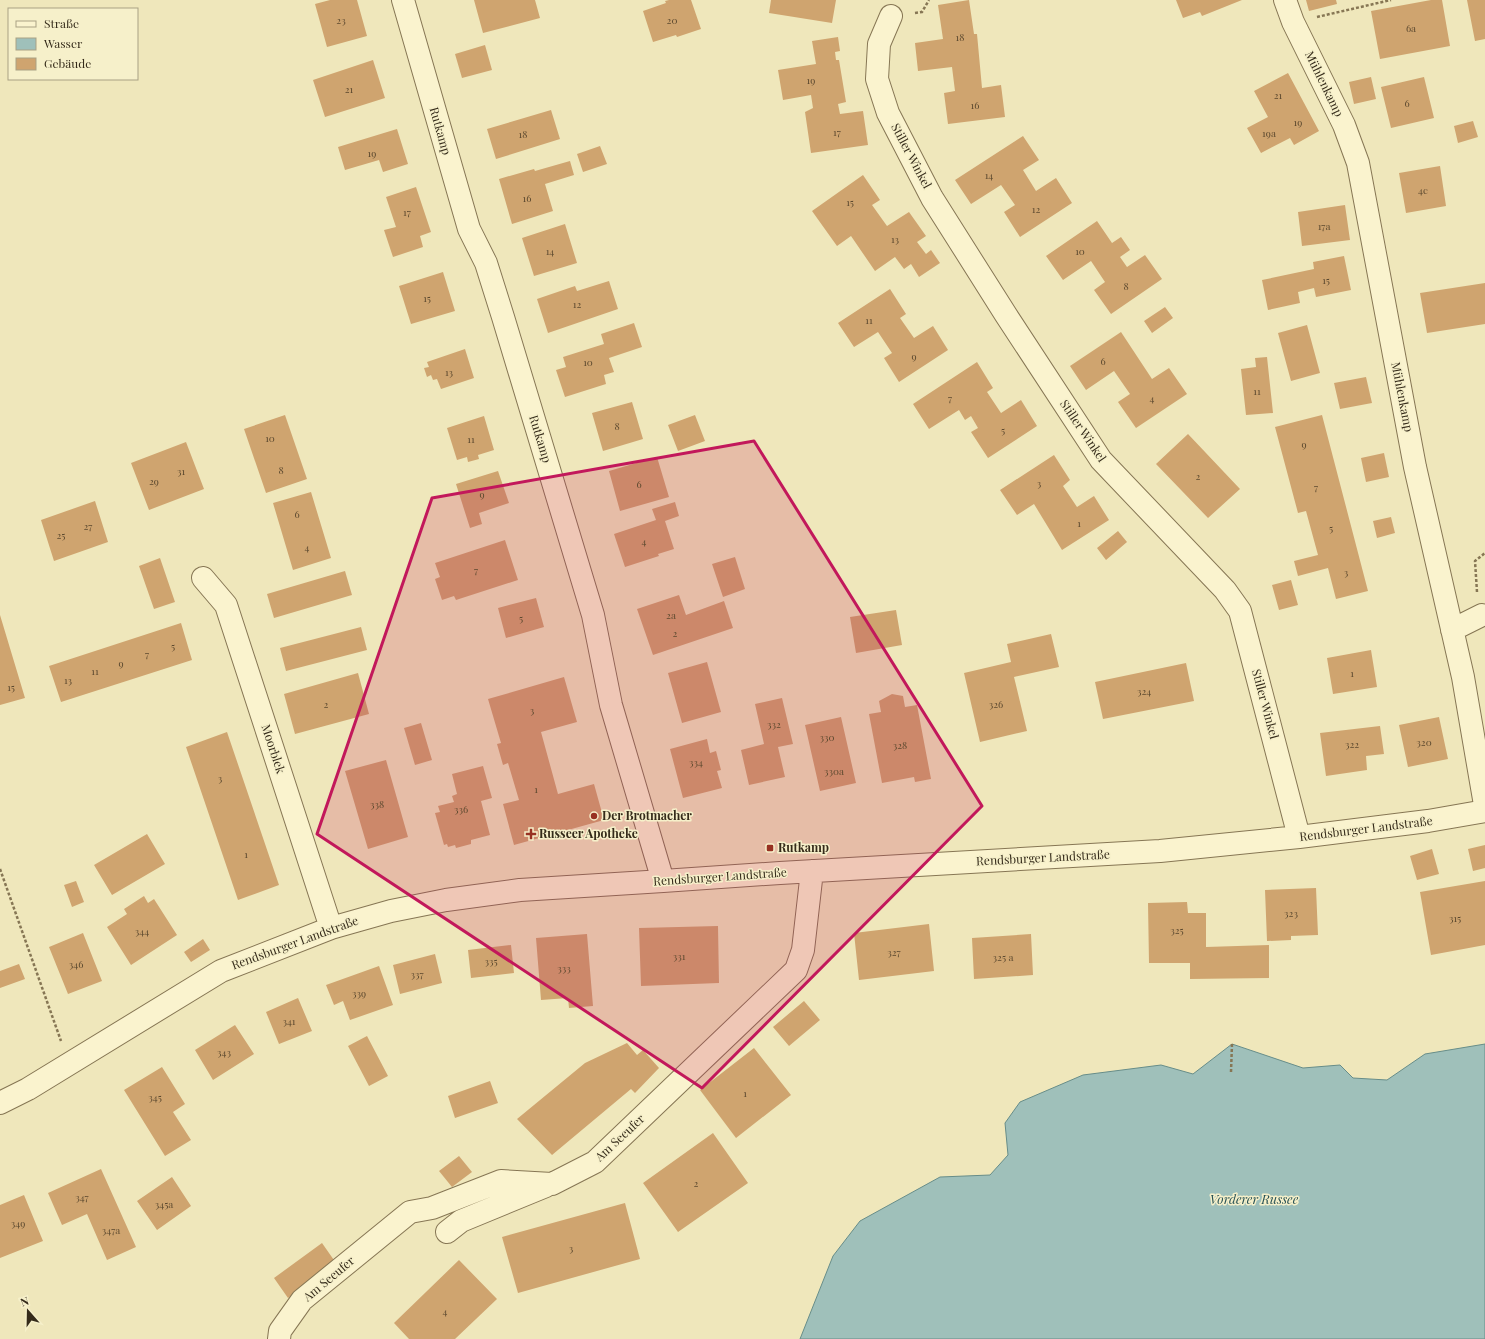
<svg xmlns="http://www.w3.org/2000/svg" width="1485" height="1339" viewBox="0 0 1485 1339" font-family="'Playfair Display',serif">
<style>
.water{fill:#9fc0ba;stroke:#678d89}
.building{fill:#cfa46f}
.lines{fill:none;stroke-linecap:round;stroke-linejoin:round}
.minor-casing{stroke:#867654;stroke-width:24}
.path{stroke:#867654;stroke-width:2.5;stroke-dasharray:3 2;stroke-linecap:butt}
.minor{stroke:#faf3ce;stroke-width:22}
.marked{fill:#c2185b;fill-opacity:0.2;stroke:#c2185b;stroke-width:3;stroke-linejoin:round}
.poi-dot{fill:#983122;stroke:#f6f0ca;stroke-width:1.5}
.labels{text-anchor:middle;stroke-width:3;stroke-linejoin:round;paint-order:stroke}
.number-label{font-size:10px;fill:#5c492f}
.street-label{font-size:12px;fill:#352b1a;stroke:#f6f0ca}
.poi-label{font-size:12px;font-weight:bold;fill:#352b1a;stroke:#f6f0ca;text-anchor:start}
.water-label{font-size:13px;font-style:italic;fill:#285255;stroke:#f6f0ca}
</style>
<rect width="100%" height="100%" fill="#efe7bb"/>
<!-- water -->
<path class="water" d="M1232,1044L1303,1068L1340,1065L1353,1078L1387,1080L1425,1054L1485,1044V1339H800L833,1256L860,1221L940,1177L990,1175L1008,1155L1005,1123L1020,1102L1083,1075L1161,1065L1193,1074Z"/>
<!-- building -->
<path class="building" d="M330,0H357L367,36L327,47L315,4Z
M474,0H535L540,18L483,33Z
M669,0H691L701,29L677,37L676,35L653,42L643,11L666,3L665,1Z
M771,0H836L832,23L769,13Z
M969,0L974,34H977L982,88L1001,85L1005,117L948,124L944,93L955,91L952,67L918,71L915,43L943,39L938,5Z
M1176,0H1242L1202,16L1200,12L1183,18Z
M1306,0H1336L1337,4L1309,11Z
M1431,0H1442L1450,46L1380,59L1371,11Z
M1467,0H1485V39L1475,41Z
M838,37L840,51L835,52L836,60H839L846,102L838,104L840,114L863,111L868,145L811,153L805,112L813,108L811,95L783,100L778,70L816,64L812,41Z
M485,45L492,70L462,78L455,54Z
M373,60L385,98L325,117L313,80Z
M1288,73L1319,131L1294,145L1290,138L1261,153L1247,128L1268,117L1254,91Z
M1371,77L1376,99L1354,104L1349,82Z
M1424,77L1434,118L1391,128L1381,87Z
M551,110L560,139L496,159L487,129Z
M1473,121L1478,137L1458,143L1454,126Z
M397,129L408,164L383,172L379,160L345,170L338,147Z
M1023,136L1039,160L1023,170L1036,191L1056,178L1072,203L1020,237L1004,212L1015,205L1001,185L971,204L955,180Z
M600,146L607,164L583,172L577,154Z
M570,161L574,175L545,184L553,211L512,224L499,179L534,169L535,171Z
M1440,166L1446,206L1406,213L1399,173Z
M863,175L880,200L872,205L887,226L909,212L926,236L917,242L926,254L931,250L940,263L919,277L911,264L904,269L895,257L875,271L851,236L837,246L812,211Z
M416,187L431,232L420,236L423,247L393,257L384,230L396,227L386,197Z
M1345,205L1350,240L1302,246L1298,212Z
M1097,221L1112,243L1121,237L1130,250L1120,257L1127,267L1145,255L1162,279L1111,314L1094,290L1105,282L1091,261L1063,280L1046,256Z
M565,224L577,263L534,276L522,238Z
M1344,256L1351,290L1316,297L1314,288L1298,292L1300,303L1268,310L1262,280L1314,269L1313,262Z
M443,272L455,311L411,324L399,286Z
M609,281L618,309L548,333L537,299L575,286L577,291Z
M1485,283V324L1427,333L1420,293Z
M890,289L906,314L900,318L914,338L933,326L948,350L899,382L884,358L892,353L878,332L854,347L838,323Z
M1165,307L1173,318L1152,333L1144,321Z
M634,323L642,347L609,358L614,372L604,375L606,384L565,397L556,370L566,367L563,357L604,344L601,334Z
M1307,325L1320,373L1291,381L1278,333Z
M1121,332L1152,379L1169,368L1187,394L1136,428L1118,402L1130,394L1114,371L1086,390L1070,366Z
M465,349L474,378L441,389L437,379L433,380L431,375L427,377L424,368L429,367L427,362Z
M1267,357L1273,413L1246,415L1241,369L1256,367L1255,358Z
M977,362L993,388L987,392L1001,413L1021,400L1037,426L988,458L971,432L978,428L971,416L965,420L959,410L929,429L913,404Z
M1366,377L1372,403L1340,409L1334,383Z
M632,402L643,439L603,451L592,413Z
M285,415L307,479L266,493L244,429Z
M695,415L705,441L678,451L668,425Z
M1322,415L1368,591L1336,599L1328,568L1298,576L1294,561L1318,555L1306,511L1298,513L1275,427Z
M484,416L494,450L478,455L479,459L468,462L467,457L457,460L447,428Z
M1188,434L1240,489L1208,518L1156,464Z
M186,442L204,489L149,510L131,463Z
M1384,453L1389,477L1366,482L1361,458Z
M1054,455L1070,480L1063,486L1077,507L1094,496L1109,520L1062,550L1034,504L1017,515L1000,490Z
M657,457L669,497L620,511L609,471Z
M498,471L509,503L479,513L482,524L470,528L456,484Z
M311,492L331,558L293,570L273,503Z
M95,501L108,542L54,561L41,520Z
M675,502L679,516L665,521L674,549L658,554L659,556L625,567L614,534L656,520L652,509Z
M1391,517L1395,533L1377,538L1373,521Z
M1118,531L1127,542L1106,560L1097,548Z
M505,540L518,580L456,600L454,596L442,600L435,579L440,577L435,563Z
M735,557L745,589L723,597L712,564Z
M160,558L175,602L154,609L139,566Z
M345,571L352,595L274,618L267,594Z
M1291,580L1298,605L1279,610L1272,585Z
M679,595L686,615L724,601L733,628L653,655L637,609Z
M536,598L544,627L506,638L498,608Z
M896,610L902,645L856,653L850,617Z
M0,615L25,698L0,705Z
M181,623L192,660L61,702L49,666Z
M361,627L367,650L286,671L280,648Z
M1051,634L1059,667L1014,677L1027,731L980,742L964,673L1011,662L1007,644Z
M1371,650L1377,687L1333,694L1327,658Z
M707,662L721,712L682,723L668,673Z
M1186,663L1194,701L1103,719L1095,682Z
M358,673L369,714L295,734L284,694Z
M564,677L577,722L541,732L558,794L594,784L604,820L514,845L503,804L519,800L508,763L503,765L497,744L501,743L488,699Z
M892,694L903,696L905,707L917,705L931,779L915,782L914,777L882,783L869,714L881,712L879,701Z
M782,698L793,744L778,747L785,777L749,785L741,750L764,744L755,704Z
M841,717L856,783L820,791L805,725Z
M1439,717L1448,759L1408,767L1399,725Z
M421,723L432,760L415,765L404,728Z
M1380,726L1384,754L1366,756L1367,770L1326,776L1320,733Z
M227,732L279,885L238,900L186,747Z
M707,739L710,753L716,751L721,770L717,771L722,788L683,798L670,749Z
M386,760L408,837L368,849L345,771Z
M483,766L492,798L481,801L490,835L471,840V844L456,848L455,845L448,847L447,844L444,845L435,813L440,812L438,806L454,802L452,796L457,794L452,774Z
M147,834L165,864L112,895L94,865Z
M1485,845V868L1473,871L1468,849Z
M1432,849L1439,874L1417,880L1410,856Z
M76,881L84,902L72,907L64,885Z
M1485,881V945L1431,955L1420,892Z
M1316,888L1318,935L1291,936V940L1267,941L1265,890Z
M144,896L148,903L154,899L177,935L131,965L107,927L127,914L124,909Z
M1187,902L1188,913H1206V947L1269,945V978L1190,979V963H1149L1148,903Z
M929,924L934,971L859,980L854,933Z
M718,926L719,983L641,986L639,928Z
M83,933L102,981L68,994L49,947Z
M587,934L593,1006L569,1008L568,998L541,1000L536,938Z
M1031,934L1033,975L974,979L972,938Z
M203,939L210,950L191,962L184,952Z
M511,945L514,973L471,978L468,950Z
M435,954L442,983L400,994L393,965Z
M19,964L25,979L0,988V971Z
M379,966L393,1005L350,1020L343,1001L334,1005L326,985Z
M298,998L312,1031L279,1044L266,1012Z
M804,1001L820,1020L789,1046L773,1027Z
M235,1025L254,1054L213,1080L195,1050Z
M367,1036L388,1076L369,1086L348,1046Z
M627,1043L637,1055L643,1050L659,1068L635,1093L631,1089L552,1155L517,1119L585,1063Z
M754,1048L791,1095L736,1138L700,1090Z
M162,1067L185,1104L173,1112L191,1140L165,1156L124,1090Z
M490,1081L498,1103L455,1118L448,1096Z
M713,1133L748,1183L678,1232L643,1183Z
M459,1156L472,1172L452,1187L439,1171Z
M101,1169L136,1247L107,1260L87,1214L62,1225L48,1193Z
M172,1177L191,1206L157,1230L137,1201Z
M24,1195L43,1241L0,1258V1205Z
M625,1203L640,1259L518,1293L502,1237Z
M322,1243L336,1263L288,1298L274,1278Z
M459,1260L497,1299L455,1339H409L394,1323Z"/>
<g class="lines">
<defs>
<path id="minor" d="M403,0L469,229L486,263L503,317L593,615L611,705L663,881
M1285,0L1293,22L1344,125L1358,163L1415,467L1463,677L1485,805
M891,16L879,44L877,79L888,113L932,198L1006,315L1101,460L1225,590L1240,611L1299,837
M203,578L226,605L331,928
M1452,630L1482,615
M0,1103L28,1089L221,971L331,928L391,911L446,900L520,890L663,881L780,873L1160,851L1299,837L1428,821L1485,811
M447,1232L461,1221L546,1186
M279,1339L280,1331L302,1300L410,1212L432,1208L501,1181L552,1184L595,1162L796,970L803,950L812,871"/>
</defs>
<!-- minor casing -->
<use href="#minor" class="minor-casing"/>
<!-- path -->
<path class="path" d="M915,13L922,12L929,0
M1317,17L1391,0
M1477,592L1475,561L1485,553
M0,869L61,1041
M1231,1072L1232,1044"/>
<!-- minor -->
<use href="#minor" class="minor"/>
</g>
<!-- marked area -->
<path class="marked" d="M754,441L982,806L702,1088L317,834L432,498Z"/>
<!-- markers -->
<g class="poi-dot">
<circle cx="594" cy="816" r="4"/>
<path d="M529 828h4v4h4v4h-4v4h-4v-4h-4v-4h4z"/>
<rect x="766" y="844" width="8" height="8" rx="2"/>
</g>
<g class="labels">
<!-- number labels -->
<g class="number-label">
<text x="341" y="24">23</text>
<text x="672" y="24">20</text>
<text x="1411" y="32">6a</text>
<text x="960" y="41">18</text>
<text x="811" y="84">19</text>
<text x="349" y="93">21</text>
<text x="1278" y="99">21</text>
<text x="1407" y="107">6</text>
<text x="975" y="109">16</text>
<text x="1298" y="126">19</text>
<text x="837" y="136">17</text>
<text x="1269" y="137">19a</text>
<text x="523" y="138">18</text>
<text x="372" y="157">19</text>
<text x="989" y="179">14</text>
<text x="1423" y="194">4e</text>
<text x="527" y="202">16</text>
<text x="850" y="206">15</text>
<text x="1036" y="213">12</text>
<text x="407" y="216">17</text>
<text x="1324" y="230">17a</text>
<text x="895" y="243">13</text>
<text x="550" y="255">14</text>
<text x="1080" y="255">10</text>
<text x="1326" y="284">15</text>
<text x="1126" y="290">8</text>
<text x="427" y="302">15</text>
<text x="577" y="308">12</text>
<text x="869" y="324">11</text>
<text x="914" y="360">9</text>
<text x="1103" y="365">6</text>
<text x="588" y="366">10</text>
<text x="449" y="376">13</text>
<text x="1257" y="395">11</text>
<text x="950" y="402">7</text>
<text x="1152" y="402">4</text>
<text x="617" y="430">8</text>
<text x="1003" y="434">5</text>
<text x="270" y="442">10</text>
<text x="471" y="443">11</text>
<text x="1304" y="448">9</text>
<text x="281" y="474">8</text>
<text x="181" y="475">31</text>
<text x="1198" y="480">2</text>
<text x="154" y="485">29</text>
<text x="1039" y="487">3</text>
<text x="639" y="488">6</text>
<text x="1316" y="491">7</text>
<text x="482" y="498">9</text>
<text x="297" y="518">6</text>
<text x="1079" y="527">1</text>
<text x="88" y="530">27</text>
<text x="1331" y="532">5</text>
<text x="61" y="539">25</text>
<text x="644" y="545">4</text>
<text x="307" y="551">4</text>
<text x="476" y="574">7</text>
<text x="1346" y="576">3</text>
<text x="671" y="619">2a</text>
<text x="521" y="622">5</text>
<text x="675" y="637">2</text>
<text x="173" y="650">5</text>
<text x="147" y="658">7</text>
<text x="121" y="667">9</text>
<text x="95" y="675">11</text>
<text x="1352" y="677">1</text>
<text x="68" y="684">13</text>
<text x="11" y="691">15</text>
<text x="1144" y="695">324</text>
<text x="326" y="708">2</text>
<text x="996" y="708">326</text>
<text x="532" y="714">3</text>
<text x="774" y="728">332</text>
<text x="827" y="741">330</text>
<text x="1424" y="746">320</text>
<text x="1352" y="748">322</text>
<text x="900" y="749">328</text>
<text x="696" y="766">334</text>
<text x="834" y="775">330a</text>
<text x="220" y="782">3</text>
<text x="536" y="793">1</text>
<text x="377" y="808">338</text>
<text x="461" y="813">336</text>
<text x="246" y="858">1</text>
<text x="1291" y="917">323</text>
<text x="1455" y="922">315</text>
<text x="1177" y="934">325</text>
<text x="142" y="935">344</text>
<text x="894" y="956">327</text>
<text x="679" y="960">331</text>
<text x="1003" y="961">325 a</text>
<text x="491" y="965">335</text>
<text x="76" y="968">346</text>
<text x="564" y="972">333</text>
<text x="417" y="978">337</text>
<text x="359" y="997">339</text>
<text x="289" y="1025">341</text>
<text x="224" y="1056">343</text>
<text x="745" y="1097">1</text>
<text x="155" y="1101">345</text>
<text x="696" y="1187">2</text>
<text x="82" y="1201">347</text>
<text x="164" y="1208">345a</text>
<text x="18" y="1227">349</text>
<text x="111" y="1234">347a</text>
<text x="571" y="1252">3</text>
<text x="445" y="1315">4</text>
</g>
<!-- street labels -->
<g class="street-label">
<text transform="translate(1324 84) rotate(64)" y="4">Mühlenkamp</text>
<text transform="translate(440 131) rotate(74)" y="4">Rutkamp</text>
<text transform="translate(911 156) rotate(62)" y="4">Stiller Winkel</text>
<text transform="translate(1402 397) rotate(79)" y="4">Mühlenkamp</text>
<text transform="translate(1083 431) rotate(56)" y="4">Stiller Winkel</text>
<text transform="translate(540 439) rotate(73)" y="4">Rutkamp</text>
<text transform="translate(1265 704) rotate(75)" y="4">Stiller Winkel</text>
<text transform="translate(273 749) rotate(72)" y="4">Moorblek</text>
<text transform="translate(1366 829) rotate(-7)" y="4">Rendsburger Landstraße</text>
<text transform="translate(1043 858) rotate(-3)" y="4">Rendsburger Landstraße</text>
<text transform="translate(720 877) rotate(-4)" y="4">Rendsburger Landstraße</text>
<text transform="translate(295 943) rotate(-20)" y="4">Rendsburger Landstraße</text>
<text transform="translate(620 1138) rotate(-43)" y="4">Am Seeufer</text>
<text transform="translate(329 1279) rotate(-40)" y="4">Am Seeufer</text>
</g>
<!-- poi labels -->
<g class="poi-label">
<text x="602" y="820">Der Brotmacher</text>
<text x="539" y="838">Russeer Apotheke</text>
<text x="778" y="852">Rutkamp</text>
</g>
<!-- water labels -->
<g class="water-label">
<text x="1254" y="1204">Vorderer Russee</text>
</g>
</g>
<!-- legend -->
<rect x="8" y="8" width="130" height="72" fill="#f6f0ca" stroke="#a9a184"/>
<rect x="16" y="21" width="20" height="6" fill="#faf3ce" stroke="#a9a184"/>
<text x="44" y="28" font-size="12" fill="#352b1a">Straße</text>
<rect x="16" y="38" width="20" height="12" fill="#9fc0ba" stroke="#a9a184"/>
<text x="44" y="48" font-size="12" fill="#352b1a">Wasser</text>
<rect x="16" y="58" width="20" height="12" fill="#cfa46f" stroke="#a9a184"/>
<text x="44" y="68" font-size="12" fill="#352b1a">Gebäude</text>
<!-- north arrow -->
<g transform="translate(28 1311) rotate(340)" stroke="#f6f0ca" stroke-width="3" paint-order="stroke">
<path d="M0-3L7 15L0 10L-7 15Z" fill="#352b1a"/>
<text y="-6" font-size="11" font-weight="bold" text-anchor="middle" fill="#352b1a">N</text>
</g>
</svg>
